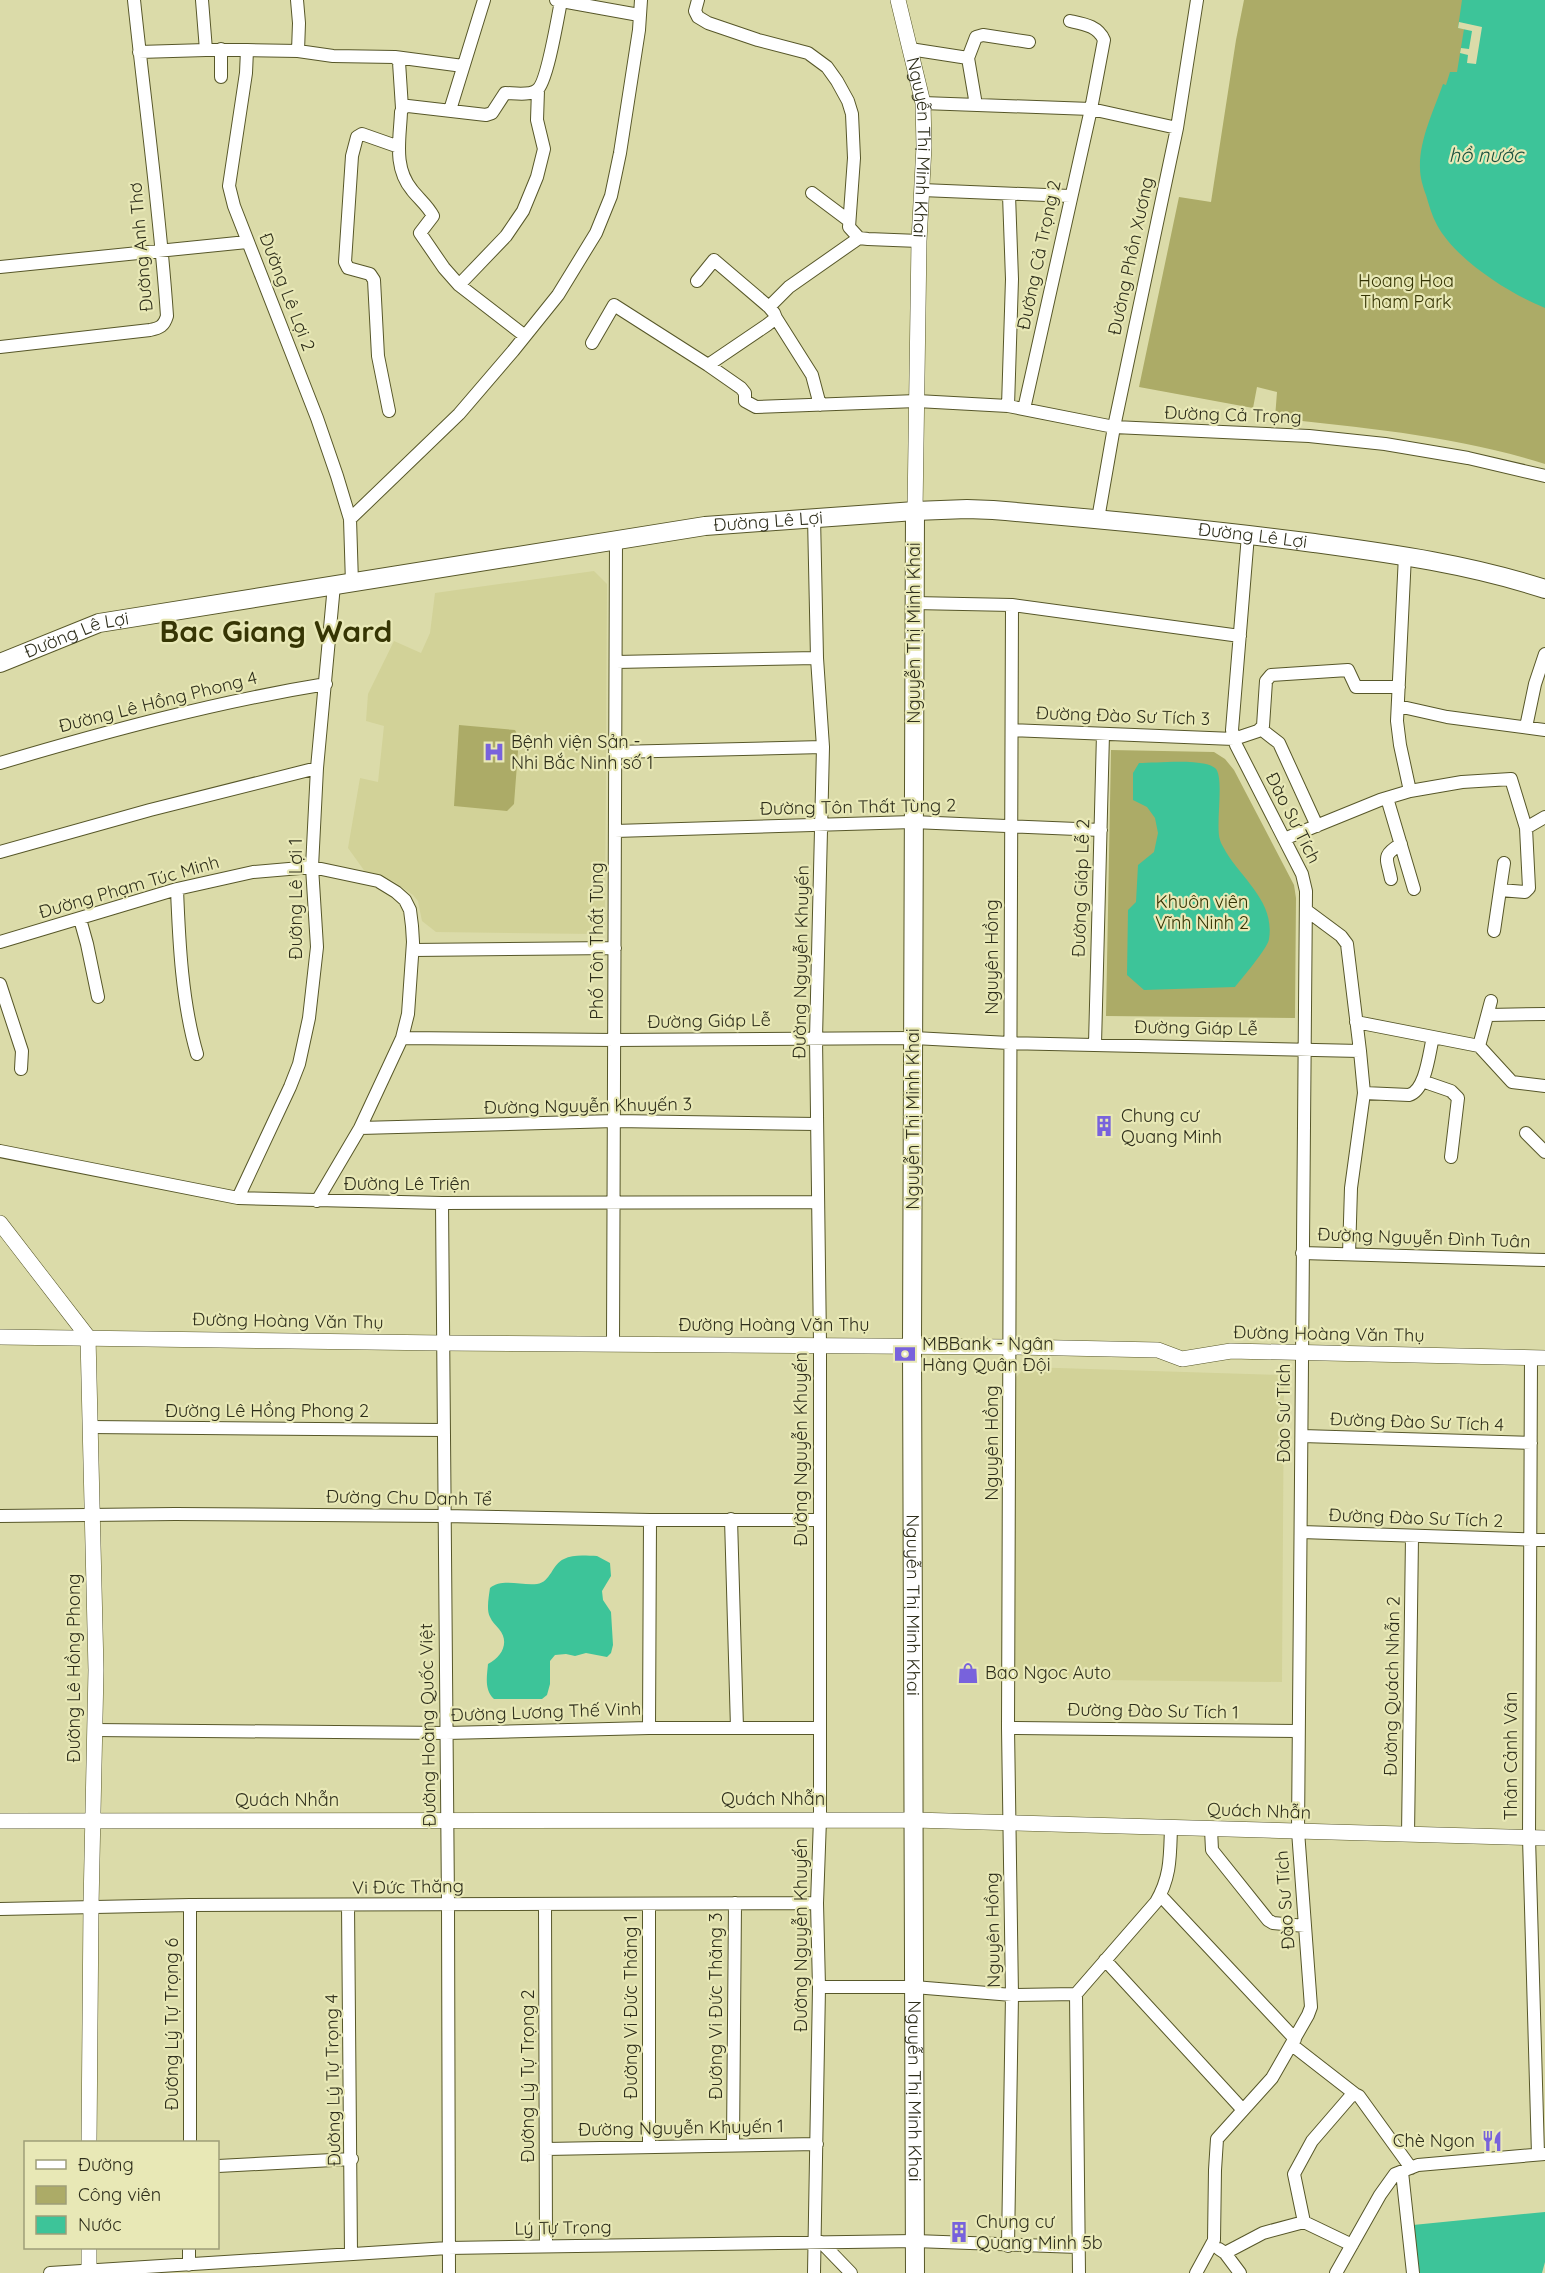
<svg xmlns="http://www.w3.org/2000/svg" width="1545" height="2273" viewBox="0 0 1545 2273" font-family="Quicksand,sans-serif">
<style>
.built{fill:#d2d298}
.green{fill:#acab67}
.water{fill:#3dc499}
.pier{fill:#dbdba9}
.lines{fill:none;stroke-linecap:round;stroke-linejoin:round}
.minor-casing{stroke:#575729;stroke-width:14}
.tertiary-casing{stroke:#575729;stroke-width:16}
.secondary-casing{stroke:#575729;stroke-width:20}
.minor{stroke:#fff;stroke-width:12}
.tertiary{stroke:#fff;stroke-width:15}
.secondary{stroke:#fff;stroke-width:18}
.labels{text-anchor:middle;stroke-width:4.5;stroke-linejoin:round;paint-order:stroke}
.street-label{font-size:18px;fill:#2e2e1b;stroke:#e8e8b6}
.park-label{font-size:18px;fill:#353404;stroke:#e8e8b6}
.poi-label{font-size:18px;fill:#2e2e1b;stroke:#e8e8b6;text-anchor:start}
.water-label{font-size:20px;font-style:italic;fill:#1a503e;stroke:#e8e8b6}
.town-label{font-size:30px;font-weight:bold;fill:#363504;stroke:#e8e8b6}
</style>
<rect width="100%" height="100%" fill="#dbdba9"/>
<!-- built -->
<path class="built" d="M594,571L607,584L605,925L596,934L436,932L422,921L418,901L413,895L393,881L366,873L348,848L360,778L378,782L384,726L366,721L368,694L394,641L421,653L430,633L435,593Z
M1026,1367L1284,1375L1282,1682L1013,1679V1380Z"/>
<!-- green -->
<path class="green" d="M1244,0H1545V464C1457,436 1366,428 1275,418L1277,392L1257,387L1253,408L1139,387L1179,197L1211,202L1236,40Z
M459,725L515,730L519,738L514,804L507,811L454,806Z
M1111,750L1214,752L1225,759L1234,770L1294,885L1296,898L1295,1018L1106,1016Z"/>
<!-- water -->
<path class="water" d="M1462,0H1545V308C1510,294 1456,260 1437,225C1432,216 1429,205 1426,195C1423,187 1420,177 1420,168C1419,140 1434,110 1443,84L1446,85L1450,72H1457L1464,29L1458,28Z
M1139,763C1156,763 1203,758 1215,768C1225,776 1215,825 1220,840C1221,844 1224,848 1226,852C1243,880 1275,902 1269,939C1268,948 1242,978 1235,987L1144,990L1127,975L1128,910L1136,902L1138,865L1154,852L1158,833L1155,818L1147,807L1133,800V773Z
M597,1556L610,1563L611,1576L602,1591L603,1600L611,1612L613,1645L611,1653L607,1657L586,1653L575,1656L566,1654L555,1655L550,1661V1684L547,1695L542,1699H494C484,1690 487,1676 488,1664C502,1657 510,1642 499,1629C496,1625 492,1622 490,1617C486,1610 489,1596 490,1588C502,1578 522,1586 537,1584C551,1582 552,1564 564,1559C573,1554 587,1556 597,1556Z
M1545,2212V2262L1542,2273H1419L1413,2225Z"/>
<!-- pier -->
<path class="pier" d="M1459,22L1482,27L1476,64L1467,63L1468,55L1460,53L1461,48L1469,49L1472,31L1458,28Z"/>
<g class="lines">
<defs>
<path id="minor" d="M556,0L639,15
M698,0L695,11L698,17L708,23L758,40L808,53L827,67L837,81L848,101L852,114L854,158L849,227L859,238L868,239L919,241
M221,49V77
M910,49L968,58
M206,50H247L246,73L229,186L234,206L317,418L337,476L350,519L352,583
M247,50L298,51L299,23L297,0
M298,51L333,56L395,57L399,62L402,108
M139,52L206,50L202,0
M395,57L463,66
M923,103L1091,109L1177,128
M976,105L968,58L976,37L983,35L1029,42
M450,110L484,0
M922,190L1070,196
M812,193L848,220
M0,267L247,242
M697,281L714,260L769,307
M459,285L506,236L523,211L537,177L544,149L537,120L538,90
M776,318L812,375L820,405
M525,336L459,285L444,268L420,233L433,216C428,206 419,199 412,190C393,167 400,139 401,112L404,106H408L486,115L492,113L505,93C513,93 530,96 537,90C547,83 558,16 561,1
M592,343L614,305L708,365L741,388L745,393V401L756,407L917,401L1008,406L1114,427L1309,436L1385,444L1468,458L1545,476
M0,347L150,330C160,328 164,326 167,316C160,211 145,105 134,0
M708,365L767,325L776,318L774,313L769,307L789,287L859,238
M1008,406L1012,279L1009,195
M1024,409L1091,109L1104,40C1098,26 1084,24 1070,21
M389,411L378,356L374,280L370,274L348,268L345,262L352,156L357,137L362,134L399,147
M814,517L817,658L823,747L816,1038L820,1344V1819L817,1903L819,1987L814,2273
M350,519L459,414L513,351L558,295L596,233L611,196L620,153L639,30L641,0
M1098,519L1114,427L1177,128L1197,0
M1405,555L1397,721L1400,745L1410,791L1462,782L1511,779L1526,828L1545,817
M914,603L1012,605L1240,636
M616,662L817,658
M1398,706L1447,717L1545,730
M1526,727L1535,684L1545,654
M1261,729L1279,743L1317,826
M1012,730L1234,739L1258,731L1263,726L1266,681L1271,675L1348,670L1356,687H1399
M615,752L823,747
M0,763C108,731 215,702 326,684
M1387,798L1414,889
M615,831L913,822L1101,830
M1284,839L1380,800L1410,791
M0,852L150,810L317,768
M1391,879C1387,858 1381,856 1401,844
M177,889C179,942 182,1003 197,1054
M1500,890L1504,863
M80,919L87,944L98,997
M1494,931L1500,890L1525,892L1529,888L1526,828
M0,942L177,889L253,872L312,867L378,881L396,892L405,900L410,910L412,926L413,942L408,1014L402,1038L360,1128L317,1201
M413,950L615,948
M0,984L22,1051L21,1069
M1488,1015L1545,1014
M1356,1022L1433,1037C1429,1053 1426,1090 1409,1095L1364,1093
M1433,1037L1479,1046L1491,1001
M402,1038L615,1040L914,1038L1009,1043L1360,1051L1347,944L1341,936L1306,910
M1095,1044L1103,734
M1479,1046L1512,1082L1545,1086
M1422,1081L1451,1091L1458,1098L1451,1157
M360,1128L615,1121L816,1124
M1526,1133L1545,1152
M0,1151L238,1198L442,1203L818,1202
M238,1198L290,1087L299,1064L309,1018L317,947L312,867L317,768L334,585
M442,1203L448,1904L449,2273
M1302,1253L1545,1260
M1349,1254L1351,1188L1364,1093L1360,1051
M613,1344L616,539
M1531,1357L1529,1838L1538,2154
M90,1427L444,1430
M1302,1436L1531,1443
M0,1516L175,1514L444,1516L650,1520H818
M731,1519L737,1728
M1301,1532L1545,1540
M649,1728L650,1520
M1008,1728L1298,1731
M94,1730L446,1733L649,1728H818
M1211,1829L1212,1850L1268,1920L1273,1923L1305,1926
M1408,1835L1412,1537
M1160,1895L1295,2039
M190,1905V2142
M348,1905L351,2254
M545,1905L546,2246
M0,1909L190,1905L817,1903
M1105,1960L1243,2110
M819,1987H914L1012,1995L1076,1994
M1292,2045L1355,2094
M733,2144L735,1903
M649,2146V1905
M546,2149L817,2144
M218,2166L352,2159
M1402,2172L1413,2273
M821,2242L851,2273
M1352,2245L1304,2222L1294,2174L1312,2141L1350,2097L1355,2094L1359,2096L1411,2168
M1008,2246L1012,1995L1008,1728L1012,605
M1219,2249L1225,2253L1240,2273
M1225,2253L1263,2233L1304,2222
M189,2265V2248
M50,2273L448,2248L915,2241L1078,2247
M1079,2273L1076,1994L1156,1902C1171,1877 1170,1856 1171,1827
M1196,2273L1214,2240L1215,2170L1217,2139L1272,2078L1308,2015L1311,2007L1298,1831L1306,891L1302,874L1236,745L1232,730L1248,535
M1336,2273L1380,2195L1395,2174L1418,2165L1545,2154"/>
<g id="tertiary">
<path id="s1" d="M898,0L923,103L924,146L919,241L915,511"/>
<path d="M0,1223L88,1337L96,1670L91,1906L89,2142"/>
<path d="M0,1337L443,1343L1010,1347L1158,1350L1182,1359L1231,1351L1545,1358"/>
<path d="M0,1821L914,1820L1545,1838"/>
<path d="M89,2273V2248"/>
</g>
<g id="secondary">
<path id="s2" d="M915,511L912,1345L915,2273"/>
<path id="s3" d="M0,663L99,623L705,526L915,511L967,509L993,510C1100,519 1207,529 1314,543C1394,554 1468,564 1545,589"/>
</g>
</defs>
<!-- minor casing -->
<use href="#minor" class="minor-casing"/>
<!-- tertiary casing -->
<use href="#tertiary" class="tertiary-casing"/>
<!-- secondary casing -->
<use href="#secondary" class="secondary-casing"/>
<!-- minor -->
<use href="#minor" class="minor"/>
<!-- tertiary -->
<use href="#tertiary" class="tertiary"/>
<!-- secondary -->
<use href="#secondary" class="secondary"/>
</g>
<!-- icons -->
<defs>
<symbol id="hospital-bare" viewBox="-9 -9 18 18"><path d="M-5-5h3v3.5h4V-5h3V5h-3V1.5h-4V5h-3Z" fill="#7862dc" stroke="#e8e8b6" stroke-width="2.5" paint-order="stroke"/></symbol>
<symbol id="building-bare" viewBox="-9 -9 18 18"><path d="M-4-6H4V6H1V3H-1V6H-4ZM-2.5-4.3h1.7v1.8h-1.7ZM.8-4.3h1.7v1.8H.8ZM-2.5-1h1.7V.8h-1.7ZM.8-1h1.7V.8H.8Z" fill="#7862dc" stroke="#e8e8b6" stroke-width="2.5" paint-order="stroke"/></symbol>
<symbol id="bank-bare" viewBox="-9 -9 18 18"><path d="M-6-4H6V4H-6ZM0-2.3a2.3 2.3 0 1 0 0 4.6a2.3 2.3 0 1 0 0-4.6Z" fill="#7862dc" stroke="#e8e8b6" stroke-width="2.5" paint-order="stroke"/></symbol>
<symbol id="shop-bare" viewBox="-9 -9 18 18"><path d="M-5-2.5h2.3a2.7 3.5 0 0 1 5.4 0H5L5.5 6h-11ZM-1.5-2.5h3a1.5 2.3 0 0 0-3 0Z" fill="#7862dc" stroke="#e8e8b6" stroke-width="2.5" paint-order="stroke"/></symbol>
<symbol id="restaurant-bare" viewBox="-9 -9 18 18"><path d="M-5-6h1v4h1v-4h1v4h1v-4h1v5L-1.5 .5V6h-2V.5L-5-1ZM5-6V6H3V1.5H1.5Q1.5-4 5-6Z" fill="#7862dc" stroke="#e8e8b6" stroke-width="2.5" paint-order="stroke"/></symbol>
</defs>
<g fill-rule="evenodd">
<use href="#hospital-bare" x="479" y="737" width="30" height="30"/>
<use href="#building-bare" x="1089" y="1111" width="30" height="30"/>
<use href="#bank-bare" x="890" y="1339" width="30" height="30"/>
<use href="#shop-bare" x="953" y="1658" width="30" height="30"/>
<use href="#restaurant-bare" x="1477" y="2126" width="30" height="30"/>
<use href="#building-bare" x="944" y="2217" width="30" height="30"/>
</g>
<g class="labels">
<!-- street labels -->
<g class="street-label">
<text dy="6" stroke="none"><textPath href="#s1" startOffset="150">Nguyễn Thị Minh Khai</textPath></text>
<text transform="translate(141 247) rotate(-95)" y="6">Đường Anh Thơ</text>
<text transform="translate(1039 255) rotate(-78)" y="6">Đường Cả Trọng 2</text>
<text transform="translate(1131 256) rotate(-78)" y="6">Đường Phồn Xương</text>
<text transform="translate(287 292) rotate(69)" y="6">Đường Lê Lợi 2</text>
<text transform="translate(1233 415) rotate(2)" y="6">Đường Cả Trọng</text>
<text dy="6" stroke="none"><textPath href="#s3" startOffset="784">Đường Lê Lợi</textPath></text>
<text dy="6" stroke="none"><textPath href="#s3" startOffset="1270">Đường Lê Lợi</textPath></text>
<text transform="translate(914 633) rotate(-90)" y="6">Nguyễn Thị Minh Khai</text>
<text dy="6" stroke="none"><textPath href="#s3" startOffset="82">Đường Lê Lợi</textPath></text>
<text transform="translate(158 702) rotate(-14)" y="6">Đường Lê Hồng Phong 4</text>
<text transform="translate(1123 716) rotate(2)" y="6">Đường Đào Sư Tích 3</text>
<text transform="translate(858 807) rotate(-1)" y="6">Đường Tôn Thất Tùng 2</text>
<text transform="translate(1293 818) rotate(63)" y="6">Đào Sư Tích</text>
<text transform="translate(129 887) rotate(-16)" y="6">Đường Phạm Túc Minh</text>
<text transform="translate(1081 888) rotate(-88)" y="6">Đường Giáp Lễ 2</text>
<text transform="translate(296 899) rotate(-90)" y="6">Đường Lê Lợi 1</text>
<text transform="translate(597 941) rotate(-90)" y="6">Phố Tôn Thất Tùng</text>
<text transform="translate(992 957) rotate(-90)" y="6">Nguyên Hồng</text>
<text transform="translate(801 962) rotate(-89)" y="6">Đường Nguyễn Khuyến</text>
<text transform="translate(709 1021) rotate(-1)" y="6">Đường Giáp Lễ</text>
<text transform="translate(1196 1028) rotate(1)" y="6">Đường Giáp Lễ</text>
<text transform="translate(588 1106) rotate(-1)" y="6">Đường Nguyễn Khuyến 3</text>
<text transform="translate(913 1119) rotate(-90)" y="6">Nguyễn Thị Minh Khai</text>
<text x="407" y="1190">Đường Lê Triện</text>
<text transform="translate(1424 1238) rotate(2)" y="6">Đường Nguyễn Đình Tuân</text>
<text transform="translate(288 1321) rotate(1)" y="6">Đường Hoàng Văn Thụ</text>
<text x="774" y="1331">Đường Hoàng Văn Thụ</text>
<text transform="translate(1329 1334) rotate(1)" y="6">Đường Hoàng Văn Thụ</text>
<text x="267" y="1417">Đường Lê Hồng Phong 2</text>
<text transform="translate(1284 1413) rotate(-90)" y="6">Đào Sư Tích</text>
<text transform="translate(1417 1422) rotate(2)" y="6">Đường Đào Sư Tích 4</text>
<text transform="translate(992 1443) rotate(-90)" y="6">Nguyên Hồng</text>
<text transform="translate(801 1449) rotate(-90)" y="6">Đường Nguyễn Khuyến</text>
<text transform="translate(409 1498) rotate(1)" y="6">Đường Chu Danh Tể</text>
<text transform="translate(1416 1518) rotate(2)" y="6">Đường Đào Sư Tích 2</text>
<text dy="6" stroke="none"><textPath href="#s2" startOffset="1094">Nguyễn Thị Minh Khai</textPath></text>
<text transform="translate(74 1668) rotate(-90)" y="6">Đường Lê Hồng Phong</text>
<text transform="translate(1392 1686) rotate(-89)" y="6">Đường Quách Nhẫn 2</text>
<text transform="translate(1153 1711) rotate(1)" y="6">Đường Đào Sư Tích 1</text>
<text transform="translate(546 1712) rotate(-2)" y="6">Đường Lương Thế Vinh</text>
<text transform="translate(428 1725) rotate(-91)" y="6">Đường Hoàng Quốc Việt</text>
<text transform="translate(1511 1756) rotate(-90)" y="6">Thân Cảnh Vân</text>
<text x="773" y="1805">Quách Nhẫn</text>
<text x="287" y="1806">Quách Nhẫn</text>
<text transform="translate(1259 1811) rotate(2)" y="6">Quách Nhẫn</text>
<text transform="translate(408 1887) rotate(-1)" y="6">Vi Đức Thăng</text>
<text transform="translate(1285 1900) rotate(-94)" y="6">Đào Sư Tích</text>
<text transform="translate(993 1930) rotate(-91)" y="6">Nguyên Hồng</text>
<text transform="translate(801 1935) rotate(-90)" y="6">Đường Nguyễn Khuyến</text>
<text transform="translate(716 2006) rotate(-90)" y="6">Đường Vi Đức Thăng 3</text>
<text transform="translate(631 2007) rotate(-90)" y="6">Đường Vi Đức Thăng 1</text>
<text transform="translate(172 2024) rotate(-90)" y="6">Đường Lý Tự Trọng 6</text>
<text transform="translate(528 2076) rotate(-90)" y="6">Đường Lý Tự Trọng 2</text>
<text transform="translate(333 2080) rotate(-91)" y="6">Đường Lý Tự Trọng 4</text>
<text dy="6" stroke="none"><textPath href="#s2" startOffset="1580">Nguyễn Thị Minh Khai</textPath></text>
<text transform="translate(681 2128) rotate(-1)" y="6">Đường Nguyễn Khuyến 1</text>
<text transform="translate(563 2228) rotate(-1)" y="6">Lý Tự Trọng</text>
</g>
<!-- park labels -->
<g class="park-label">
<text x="1406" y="287">Hoang Hoa<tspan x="1406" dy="21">Tham Park</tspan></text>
<text x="1202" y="908">Khuôn viên<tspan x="1202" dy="21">Vĩnh Ninh 2</tspan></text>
</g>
<!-- poi labels -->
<g class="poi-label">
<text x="511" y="748">Bệnh viện Sản -<tspan x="511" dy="21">Nhi Bắc Ninh số 1</tspan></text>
<text x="1121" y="1122">Chung cư<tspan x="1121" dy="21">Quang Minh</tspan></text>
<text x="922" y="1350">MBBank - Ngân<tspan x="922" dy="21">Hàng Quân Đội</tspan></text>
<text x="985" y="1679">Bao Ngoc Auto</text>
<text x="1475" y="2147" text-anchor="end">Chè Ngon</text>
<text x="976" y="2228">Chung cư<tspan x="976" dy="21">Quang Minh 5b</tspan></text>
</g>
<!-- water labels -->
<g class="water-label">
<text x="1486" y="162">hồ nước</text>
</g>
<!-- town labels -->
<g class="town-label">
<text x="276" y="642">Bac Giang Ward</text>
</g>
</g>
<!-- legend -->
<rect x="24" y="2141" width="195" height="108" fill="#e8e8b6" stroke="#9e9e78" stroke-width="1.5"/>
<rect x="36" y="2160" width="30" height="9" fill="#ffffff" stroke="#9e9e78" stroke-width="1.5"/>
<text x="78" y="2171" font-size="18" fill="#2e2e1b">Đường</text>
<rect x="36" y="2186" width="30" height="18" fill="#acab67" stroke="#9e9e78" stroke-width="1.5"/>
<text x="78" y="2201" font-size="18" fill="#2e2e1b">Công viên</text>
<rect x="36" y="2216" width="30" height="18" fill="#3dc499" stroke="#9e9e78" stroke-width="1.5"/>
<text x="78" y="2231" font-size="18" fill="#2e2e1b">Nước</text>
</svg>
